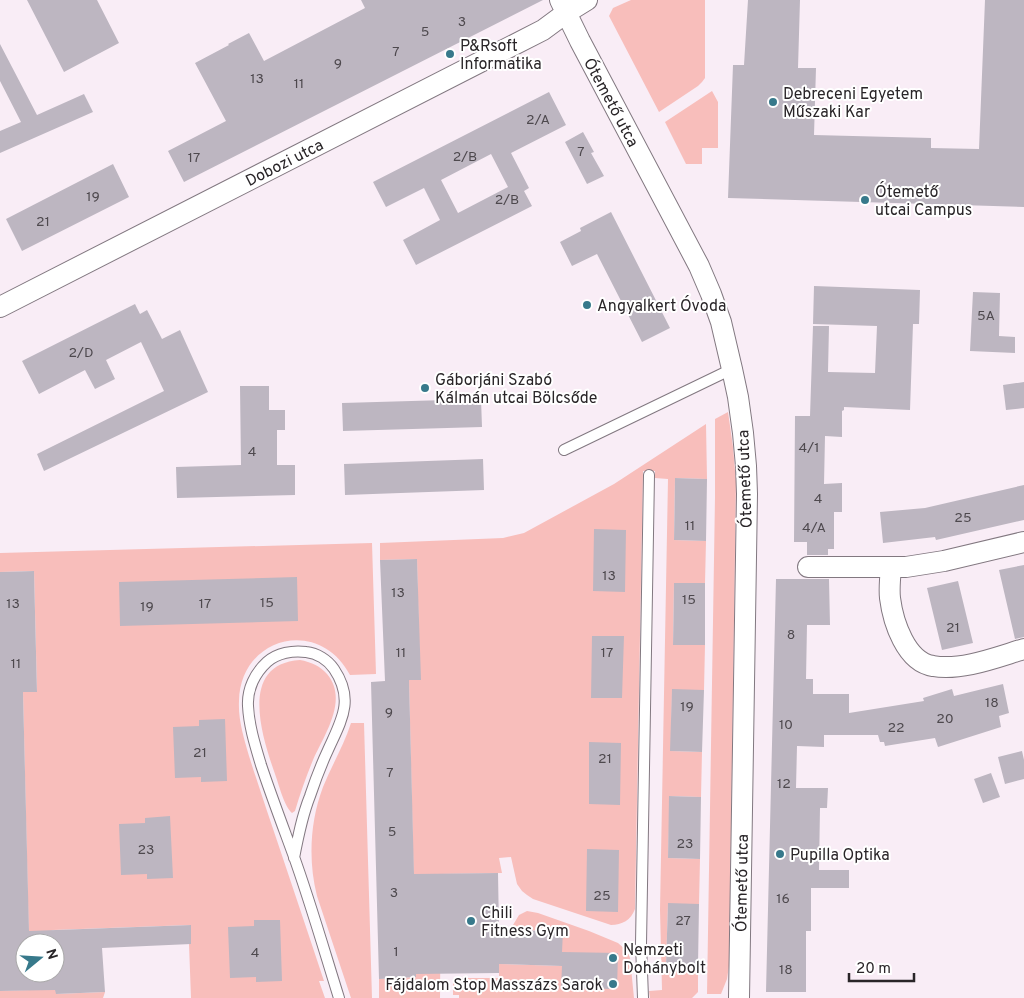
<svg xmlns="http://www.w3.org/2000/svg" width="1024" height="998" viewBox="0 0 1024 998" font-family="Overpass,sans-serif">
<style>
.green{fill:#f8bebb}
.building{fill:#bdb6c1;fill-rule:evenodd}
.lines{fill:none;stroke-linecap:round;stroke-linejoin:round}
.service-casing{stroke:#827880;stroke-width:12}
.minor-casing{stroke:#827880;stroke-width:22}
.service{stroke:#fff;stroke-width:10}
.minor{stroke:#fff;stroke-width:20}
.poi-dot{fill:#37798b;stroke:#fff;stroke-width:2}
.labels{text-anchor:middle;stroke-width:4;stroke-linejoin:round;paint-order:stroke}
.number-label{font-size:14px;fill:#4e494e}
.poi-label{font-size:16px;fill:#292528;stroke:#fff;text-anchor:start}
.street-label{font-size:16px;fill:#292528;stroke:#fff}
</style>
<rect width="100%" height="100%" fill="#f9edf6"/>
<!-- green -->
<path class="green" d="M631,0H705V78L702,82L698,86L659,112L609,16L613,8Z
M712,91L718,102V148H702V164H686L665,122Z
M728,412L733,447L736,482L729,966L727,979L721,994H707L715,497V419Z
M706,424L707,479L675,478L674,540L706,541L705,583H674L673,644L705,645L704,690H672L671,751L702,752L701,797L670,796L668,858L700,859L699,904H668L666,965L698,966V992L692,998H650L649,991L662,990L660,910L668,479L655,478V471H643L635,909C631,920 622,925 611,925L533,899L527,895L522,891L517,884L511,857L499,858L502,873L441,874L440,998H379V979L416,977L409,680H420L417,559L380,560V543L503,538L524,533L614,484Z
M372,543L376,674L350,675C319,616 240,637 239,701C238,720 244,738 249,756C255,775 261,793 267,811C286,867 305,924 324,981H319L325,998H191L189,944H191L190,925L53,930L29,943L23,692L37,691L34,571L0,572V553Z
M300,660C311,662 320,666 327,674C349,700 324,735 313,760C306,777 300,794 295,811L292,813C284,806 279,785 275,774C262,737 238,664 300,660Z
M351,723H364L372,998H351L317,896C308,861 310,821 323,787C332,765 344,745 351,723Z
M527,911L538,913L589,931L618,943L628,952L630,958L634,998H459V995H453V978H499V964L562,966V988V931L510,930L519,915Z
M55,973L56,994L105,992L103,998H0V991L30,990Z"/>
<!-- building -->
<path class="building" d="M27,0H97L119,43L64,72Z
M361,0H543L184,182L168,151L226,121L195,63L229,45L228,44L249,33L264,61L365,8Z
M748,0H800L798,68H816L814,135L931,138V148L979,149L985,0H1024V207L728,198L733,65H744Z
M0,44L37,115L84,94L93,112L0,153V131L21,122L0,81Z
M549,92L566,125L511,153L529,188L524,191L532,206L416,265L403,240L440,220L424,188L386,207L373,182ZM491,154L508,187L458,213L441,180Z
M583,132L594,152L591,153L604,176L587,184L565,142Z
M113,164L129,197L22,251L6,219Z
M611,212L670,328L642,342L597,254L572,266L560,242L581,231L580,228Z
M814,286L920,290L919,324H913L910,410L844,407V410L842,411V437L825,436L824,484L842,483V512H834V549H828V555H807V542H794L795,416H810L813,326H829L828,372L875,373L877,326L813,324Z
M973,292L1000,293L999,336L1015,337V353L970,351Z
M135,304L140,314L147,310L162,339L180,330L208,392L44,471L37,454L164,391L141,342L106,360L115,379L95,389L85,370L39,394L22,361Z
M1024,382V408L1006,410L1003,385Z
M240,386H269V410H285V430H277V465H295V495L177,498L176,467L241,465Z
M481,399L482,427L343,431L342,403Z
M483,459L484,490L345,495L344,464Z
M675,478L707,479L706,541L674,540Z
M1024,485V520L936,540L935,537L883,543L880,512L925,508Z
M594,529L626,530L625,592L593,591Z
M417,559L421,680H409L414,874L498,873L499,930L563,931L562,952L618,953L617,989L561,988L562,966L499,964V973L416,974V977L379,979L371,682L385,681L380,560Z
M1024,565V637L1015,639L999,570Z
M34,571L37,692H23L29,931L191,925V944L102,948L105,992L56,994L55,990L0,991V572ZM25,943H55V973H25Z
M297,577L298,621L120,626L119,582Z
M776,579H829L830,625H807L806,679H813V694H849V713L924,701L923,698L952,689L954,696L1003,684L1009,713L999,716L1001,727L938,747L935,738L885,746L884,742H880L878,735H824V747L797,746L796,788H828L827,808H820L819,870H849V888H811V931H806V992H766Z
M958,581L973,643L942,650L927,588Z
M674,583H705V645H673Z
M592,636H624L622,698H591Z
M672,689L704,690L702,752L670,751Z
M225,719L227,781L201,782V777L175,778L173,727L199,726V720Z
M589,742L621,743L620,805L589,804Z
M1022,751L1024,760V779L1005,784L998,757Z
M991,773L1000,797L983,803L974,779Z
M669,796L701,797L700,859L668,858Z
M170,816L173,878L147,879V874L121,875L119,824L145,823V818Z
M587,849L619,850L618,912L586,911Z
M668,903L699,904L698,966L666,965Z
M254,920H280L282,981L256,982V977L230,978L228,927L254,926Z"/>
<g class="lines">
<defs>
<path id="service" d="M564,450L732,369
M294,858C298,837 302,816 310,796C315,781 321,765 328,750C341,721 355,700 334,669C328,660 317,653 306,652C293,650 277,653 267,662C255,673 247,689 248,706C249,726 255,745 261,765C271,795 282,824 293,854C310,901 324,950 339,998
M643,998L641,944L649,475"/>
<path id="minor" d="M560,0L580,41L699,266L711,294L721,322L732,369L738,397L743,433L746,466L747,494L739,998
M0,307L543,30L566,13L587,0
M808,567H906L944,561L1024,542
M891,568C890,578 889,589 890,598C893,622 906,662 933,666C962,671 997,657 1024,649"/>
</defs>
<!-- service casing -->
<use href="#service" class="service-casing"/>
<!-- minor casing -->
<use href="#minor" class="minor-casing"/>
<!-- service -->
<use href="#service" class="service"/>
<!-- minor -->
<use href="#minor" class="minor"/>
</g>
<!-- markers -->
<g class="poi-dot">
<circle cx="450" cy="54" r="5"/>
<circle cx="773" cy="102" r="5"/>
<circle cx="865" cy="200" r="5"/>
<circle cx="587" cy="305" r="5"/>
<circle cx="425" cy="388" r="5"/>
<circle cx="780" cy="854" r="5"/>
<circle cx="471" cy="921" r="5"/>
<circle cx="613" cy="958" r="5"/>
<circle cx="613" cy="984" r="5"/>
</g>
<g class="labels">
<!-- number labels -->
<g class="number-label">
<text x="462" y="26">3</text>
<text x="425" y="36">5</text>
<text x="396" y="56">7</text>
<text x="338" y="68">9</text>
<text x="257" y="83">13</text>
<text x="299" y="88">11</text>
<text x="538" y="124">2/A</text>
<text x="581" y="156">7</text>
<text x="465" y="161">2/B</text>
<text x="194" y="162">17</text>
<text x="93" y="201">19</text>
<text x="507" y="204">2/B</text>
<text x="43" y="226">21</text>
<text x="986" y="320">5A</text>
<text x="81" y="357">2/D</text>
<text x="809" y="452">4/1</text>
<text x="252" y="456">4</text>
<text x="818" y="503">4</text>
<text x="963" y="522">25</text>
<text x="690" y="530">11</text>
<text x="814" y="532">4/A</text>
<text x="609" y="580">13</text>
<text x="398" y="597">13</text>
<text x="689" y="604">15</text>
<text x="267" y="607">15</text>
<text x="13" y="608">13</text>
<text x="205" y="608">17</text>
<text x="147" y="611">19</text>
<text x="953" y="632">21</text>
<text x="791" y="639">8</text>
<text x="401" y="657">11</text>
<text x="607" y="657">17</text>
<text x="16" y="668">11</text>
<text x="992" y="707">18</text>
<text x="687" y="711">19</text>
<text x="389" y="717">9</text>
<text x="945" y="723">20</text>
<text x="786" y="729">10</text>
<text x="896" y="732">22</text>
<text x="200" y="757">21</text>
<text x="605" y="763">21</text>
<text x="390" y="777">7</text>
<text x="784" y="788">12</text>
<text x="392" y="836">5</text>
<text x="685" y="848">23</text>
<text x="146" y="854">23</text>
<text x="394" y="897">3</text>
<text x="602" y="900">25</text>
<text x="783" y="903">16</text>
<text x="683" y="925">27</text>
<text x="396" y="956">1</text>
<text x="255" y="957">4</text>
<text x="786" y="974">18</text>
</g>
<!-- poi labels -->
<g class="poi-label">
<text x="460" y="51">P&amp;Rsoft<tspan x="460" dy="18">Informatika</tspan></text>
<text x="783" y="99">Debreceni Egyetem<tspan x="783" dy="18">Műszaki Kar</tspan></text>
<text x="875" y="197">Ótemető<tspan x="875" dy="18">utcai Campus</tspan></text>
<text x="597" y="311">Angyalkert Óvoda</text>
<text x="435" y="385">Gáborjáni Szabó<tspan x="435" dy="18">Kálmán utcai Bölcsőde</tspan></text>
<text x="790" y="860">Pupilla Optika</text>
<text x="481" y="918">Chili<tspan x="481" dy="18">Fitness Gym</tspan></text>
<text x="623" y="955">Nemzeti<tspan x="623" dy="18">Dohánybolt</tspan></text>
<text x="603" y="990" text-anchor="end">Fájdalom Stop Masszázs Sarok</text>
</g>
<!-- street labels -->
<g class="street-label">
<text transform="translate(612 102) rotate(62)" y="6">Ótemető utca</text>
<text transform="translate(284 162) rotate(-27)" y="6">Dobozi utca</text>
<text transform="translate(744 479) rotate(-92)" y="6">Ótemető utca</text>
<text transform="translate(741 883) rotate(-89)" y="6">Ótemető utca</text>
</g>
</g>
<!-- north arrow -->
<g transform="translate(40 958) rotate(72)"><circle r="24" fill="#ffffff" stroke="#a9a8a9"/>
<path d="M0-4L9 19L0 12L-9 19Z" fill="#37798b"/>
<text y="-8" font-size="14" font-weight="bold" text-anchor="middle" fill="#292528">N</text>
</g>
<!-- scale -->
<path d="M849 973v8h65v-8" fill="none" stroke="#292528" stroke-width="2.5"/>
<text x="856" y="973" font-size="15" fill="#292528" stroke="#ffffff" stroke-width="4" paint-order="stroke">20 m</text>
</svg>
